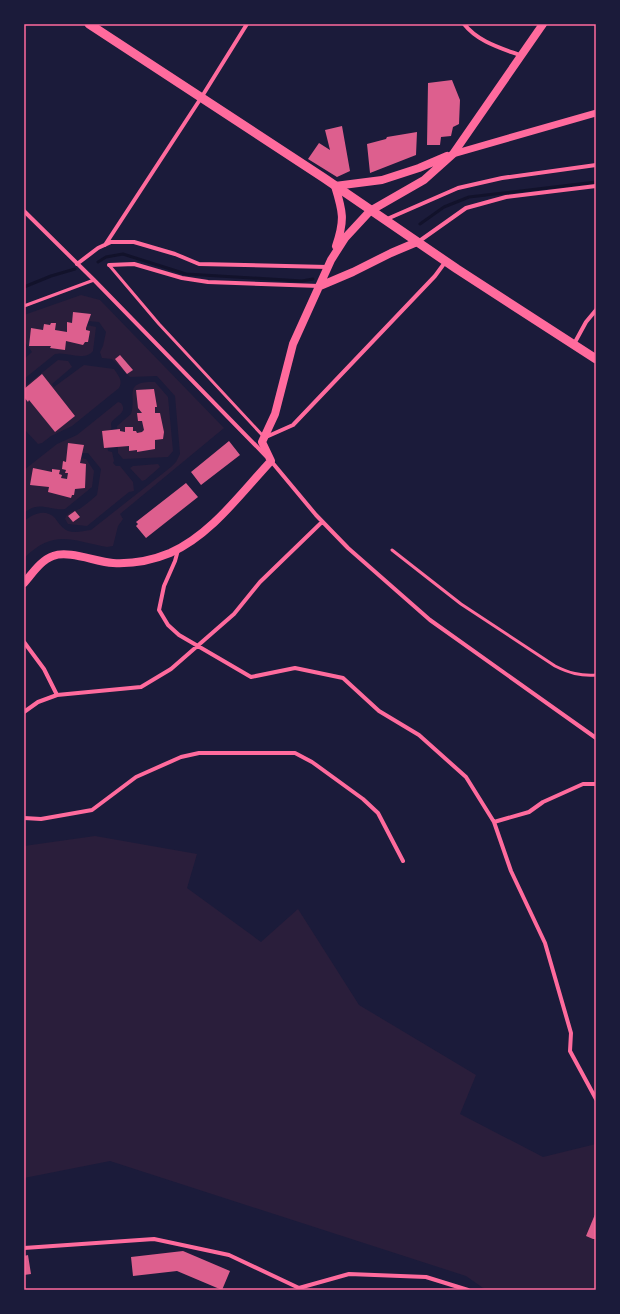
<svg xmlns="http://www.w3.org/2000/svg" width="620" height="1314" viewBox="0 0 620 1314" font-family="Commissioner,sans-serif">
<style>
.green{fill:#2a1e3b}
.lines{fill:none;stroke-linecap:round;stroke-linejoin:round}
.stream{stroke:#12122b;stroke-width:3}
.building{fill:#dd5f8e}
.service{stroke:#ff6b9d;stroke-width:3}
.minor{stroke:#ff6b9d;stroke-width:4}
.tertiary{stroke:#ff6b9d;stroke-width:7}
.secondary{stroke:#ff6b9d;stroke-width:8}
.primary{stroke:#ff6b9d;stroke-width:9}
.neatline{fill:none;stroke:#ff6b9d;stroke-width:1.5}
</style>
<rect width="100%" height="100%" fill="#1b1b3a"/>
<!-- green -->
<path class="green" d="M81,295L100,300L224,428L120,514L123,519L118,526L113,546L107,547C70,540 54,529 24,558V521C33,514 45,508 55,518C58,522 61,527 66,530C73,534 83,531 91,530L171,467L176,462L180,454L175,396L157,376L130,377L112,359L102,358L100,352L103,346L106,332L99,322L88,321L87,325L96,327L93,351C84,362 67,351 55,354L24,379V359L32,352L24,341V315Z
M58,360L68,361L72,367L52,384L54,387L84,365L114,369C119,377 123,380 119,388L72,426L51,436L42,443L38,444L24,429V387Z
M155,382L168,397L173,451L168,457L123,459L118,453L117,426L131,414C137,396 122,381 155,382Z
M118,402L121,403C128,413 116,415 111,423L112,436L107,437L108,451L112,452L114,461L113,463L116,466H120L133,482L134,491L129,492L87,526L68,524L65,519C68,510 75,512 81,508C87,504 92,499 97,495L101,469L88,453H82L81,458L86,459L94,471L92,487L65,509C48,511 40,500 24,513V470L57,444L77,435Z
M158,464L160,467L145,480L142,481L130,468L133,466Z
M95,836L197,854L187,888L261,942L298,909L359,1005L476,1075L460,1114L543,1157L596,1144V1290H486L466,1276L110,1161L24,1178V846Z"/>
<g class="lines">
<!-- stream -->
<path class="stream" d="M420,224L444,207L469,197L596,182
M98,262L106,257L123,254L186,274L302,281L313,279
M24,287L51,276L75,269"/>
</g>
<!-- building -->
<path class="building" d="M452,80L460,100L459,124L453,127L451,136L441,137L440,145H427L428,83Z
M342,126L350,171L337,177L308,159L319,143L330,150L325,130Z
M417,132L416,155L370,173L367,144L386,139L387,137Z
M73,312L91,314L86,328V330L90,331L88,342H85L83,345L66,341L65,350L50,348L51,346H29L31,328L43,330L44,324L50,325L51,323H56L55,330L67,332V322L72,323Z
M120,355L133,370L127,374L115,359Z
M42,374L75,416L55,432L29,400L28,402L24,397V389Z
M154,389L157,407H155V413H160L164,432L163,439L155,440V449L137,452V450L129,451V446L104,448L102,431L120,429V431L125,432V427H133V431H136L137,433L142,432L144,430L142,421H138L137,413H142L138,408L136,390Z
M229,441L240,455L201,485L191,472Z
M68,443L84,445L80,463L86,464L85,488L75,489L74,495H72L71,498L48,492L49,487L30,485L33,468L52,472V469L60,470L59,474L62,475L61,478L67,479L68,473H65L66,470L62,469L63,461L66,462Z
M186,483L198,497L146,538L136,526L138,524L136,522Z
M75,511L80,517L73,522L68,516Z
M596,1212V1239H593L586,1236Z
M183,1251L230,1271L222,1290L177,1271L133,1276L131,1257Z
M28,1255L31,1274L24,1275V1256Z"/>
<g class="lines">
<!-- service -->
<path class="service" d="M109,265L159,324L264,437
M24,306L94,280
M392,550L461,604L555,666C569,673 580,676 596,675"/>
<!-- minor -->
<path class="minor" d="M464,24C478,42 501,48 522,56
M24,211L94,280L266,456
M387,219L458,188L502,178L596,165
M418,242L466,208L506,197L596,186
M105,245L201,98L247,24
M77,264L98,248L111,242H134L175,254L199,264L328,267
M109,265L134,264L182,278L208,282L319,286
M574,344L586,322L596,310
M266,437L293,425L435,276L446,261
M271,461L316,515L348,548L430,620L596,738
M178,550L175,561L164,586L159,610L168,625L179,635L251,677L295,668L343,678L379,711L419,735L466,777L494,822L511,871L545,943L571,1033L570,1051L596,1099
M24,642L44,669L57,695
M24,712L38,702L57,695L141,687L171,669L234,614L260,582L322,522
M24,818L41,819L92,810L136,777L181,757L199,753H295L312,762L363,799L378,813L403,861
M494,822L529,812L543,802L583,784H596
M24,1248L154,1239L229,1255L299,1288L349,1274L426,1277L468,1290"/>
<!-- tertiary -->
<path class="tertiary" d="M453,154L596,113"/>
<!-- secondary -->
<path class="secondary" d="M336,246C345,220 343,212 335,186L382,180L419,168L447,156
M320,286L353,272L391,253L417,242
M24,583C32,574 41,560 53,556C69,550 96,562 113,563C132,564 153,560 170,553C211,535 241,493 271,461L262,442L275,414L293,344L331,260L345,238L370,211L424,180L453,154L543,24"/>
<!-- primary -->
<path class="primary" d="M89,24L324,178L457,269L596,359"/>
</g>
<!-- border -->
<rect width="620" height="1314" fill="none" stroke="#1b1b3a" stroke-width="50"/>
<rect x="25" y="25" width="570" height="1264" class="neatline"/>
</svg>
